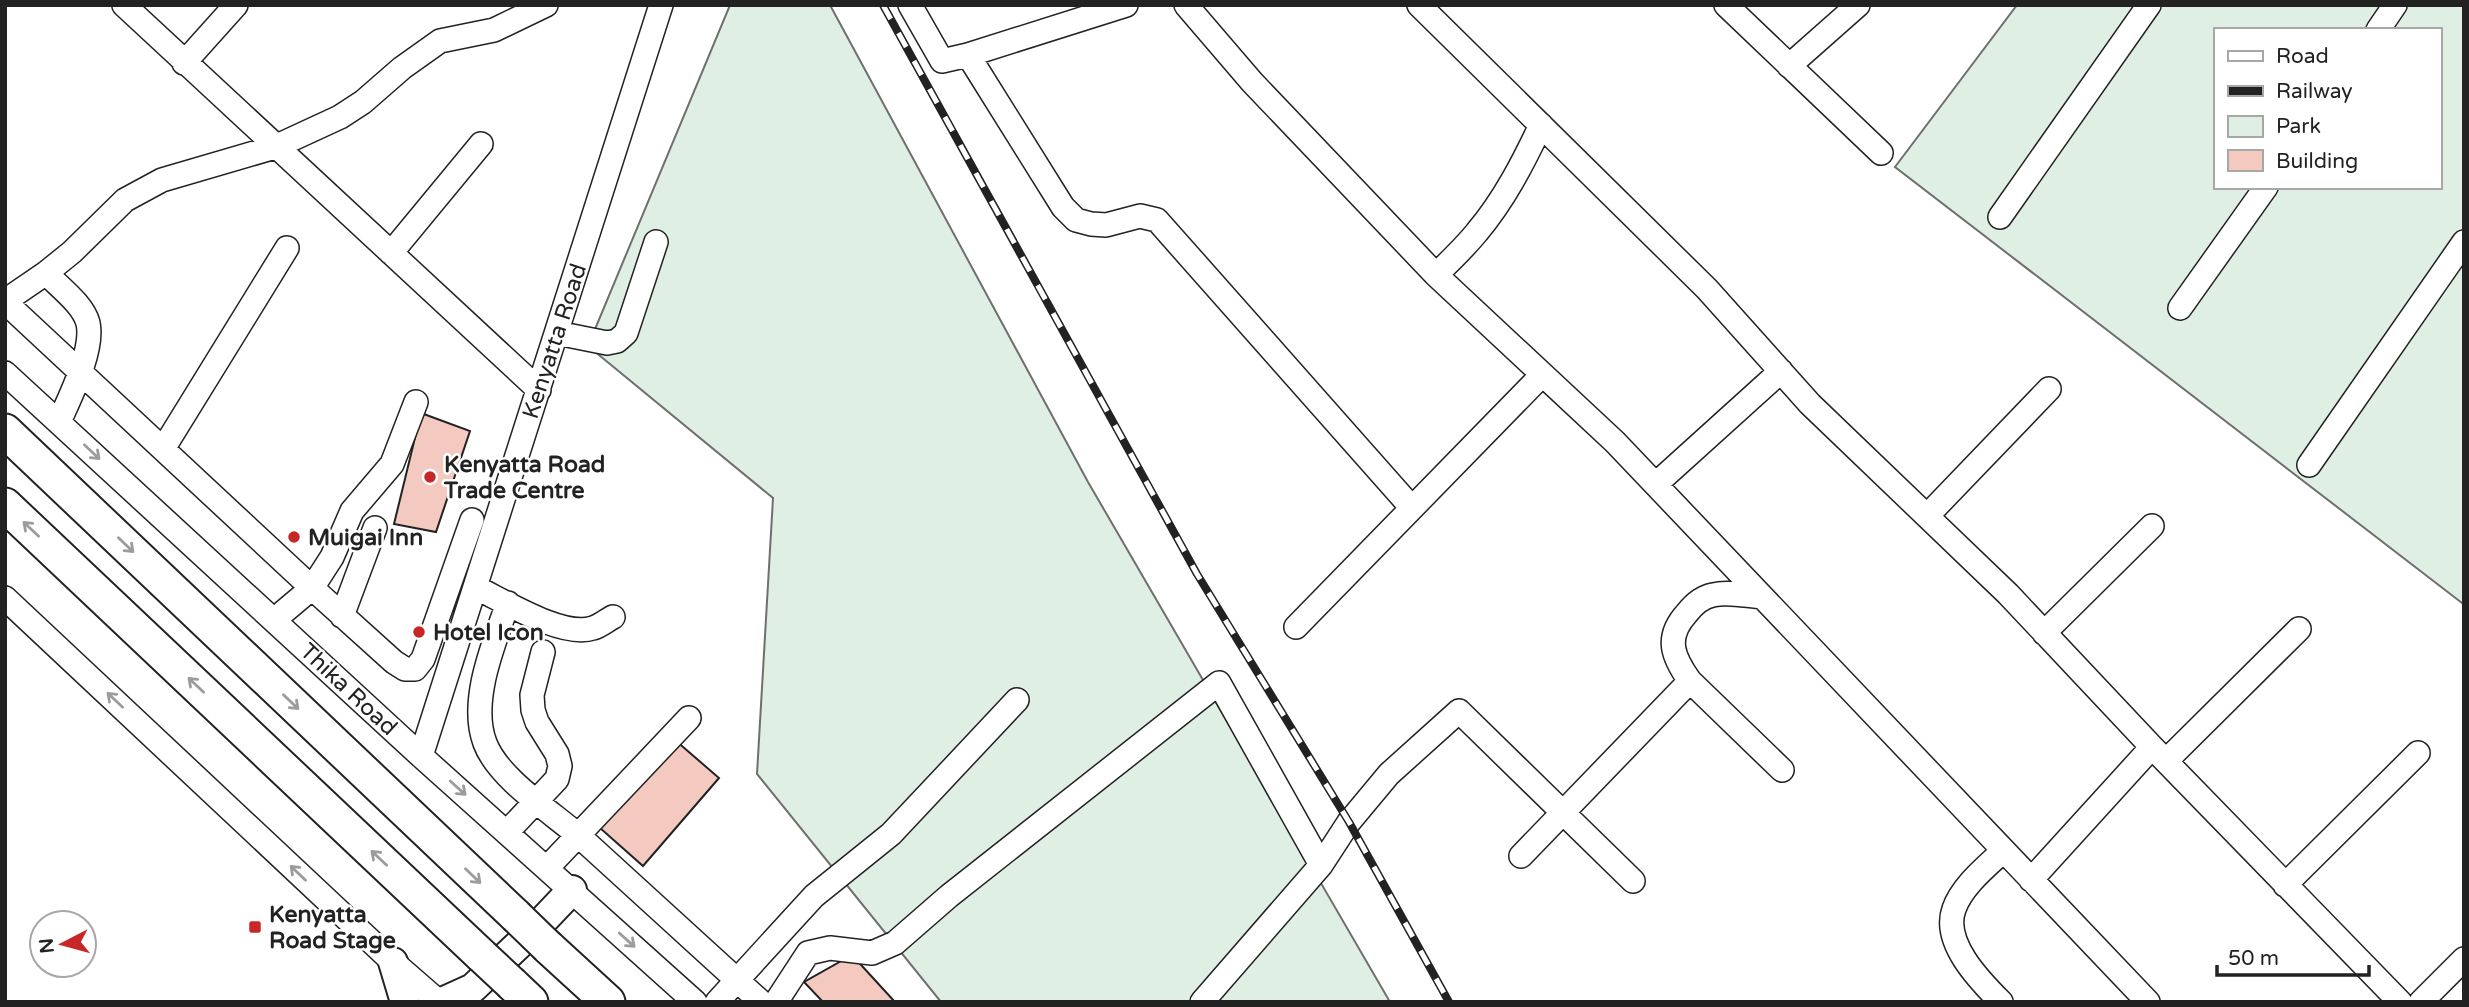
<svg xmlns="http://www.w3.org/2000/svg" width="2469" height="1007" viewBox="0 0 2469 1007" font-family="'Varela Round',sans-serif">
<style>
.green{fill:#e0efe3;stroke:#6f6f6f;stroke-width:2;fill-rule:evenodd}
.building{fill:#f3c9c0;stroke:#222;stroke-width:2}
.lines{fill:none;stroke-linecap:round;stroke-linejoin:round}
.minor-casing{stroke:#222;stroke-width:26}
.major-casing{stroke:#222;stroke-width:32}
.highway-casing{stroke:#222;stroke-width:37}
.minor{stroke:#fff;stroke-width:23}
.major{stroke:#fff;stroke-width:28}
.highway{stroke:#fff;stroke-width:33}
.rail-casing{stroke:#222;stroke-width:8}
.rail{stroke:#fff;stroke-width:5;stroke-dasharray:16;stroke-linecap:butt}
.highway-bridge-casing{stroke:#222;stroke-width:37;stroke-linecap:butt}
.highway-bridge{stroke:#fff;stroke-width:33}
.oneway{stroke:#9c9c9c}
.poi-dot{fill:#c62828;stroke:#fff;stroke-width:2.5}
.labels{text-anchor:middle;stroke-width:5;stroke-linejoin:round;paint-order:stroke}
.street-label{font-size:23px;fill:#222;stroke:#fff}
.poi-label{font-size:23px;font-weight:bold;fill:#222;stroke:#fff;text-anchor:start}
</style>
<rect width="100%" height="100%" fill="#fff"/>
<!-- green -->
<path class="green" d="M730,5H830L1088,482L1390,1002H941L757,774L773,498L588,346Z
M2017,5H2464V601L2462,603L1895,167ZM2215,30H2439V187H2215Z"/>
<!-- building -->
<path class="building" d="M421,413L470,431L436,532L394,524Z
M675,740L719,778L643,866L600,828Z
M852,955L895,1002H823L804,982Z"/>
<g class="lines">
<defs>
<path id="minor" d="M124,5L539,390
M910,5L942,61L968,55L1126,5
M1186,5L1252,82L1436,275L1615,442L2148,1002
M1419,5L1707,289L1810,404L2008,594L2152,747L2400,1002
M1726,5L1881,153
M2378,30L2395,5
M968,55L1063,207L1076,220L1091,224L1106,225L1140,216L1157,220L1412,508
M184,63L236,5
M1789,66L1858,5
M2000,217L2149,5
M391,253L481,144
M46,273C59,287 83,304 88,323C94,350 70,397 59,422
M1436,275C1450,261 1465,247 1477,232C1504,200 1523,163 1541,125
M5,301L46,273L72,252L125,200L162,180L275,147L340,117L363,102L402,68L440,41L494,30L546,5
M5,302L312,588L394,662L405,669H415L423,659L472,520
M2180,308L2266,187
M557,333L607,343L617,341L626,333L656,242
M5,373L421,756L695,1002
M163,449L287,248
M2309,465L2464,242
M1656,484L1781,371
M1927,516L2049,389
M475,587C504,601 562,638 593,628C600,626 607,620 613,617
M1762,597C1747,596 1728,591 1713,595C1702,597 1694,604 1687,613C1665,637 1672,656 1690,681L1782,770
M5,598L393,962L439,1002
M508,603C494,643 469,701 485,743C498,778 550,811 579,836C640,891 700,947 761,1002
M342,616L375,528
M274,620L312,588L332,557L352,511L392,464L416,402
M1296,627L1542,375
M2044,633L2152,526
M421,756L661,5
M2166,761L2299,629
M507,832L557,779L560,766L557,754L537,722L533,710L532,695L543,652
M1521,856L1690,681
M547,868L689,718
M2031,880L2152,747
M2285,885L2418,753
M717,1002L814,896L891,834L1017,700
M776,1002L808,953L830,948L872,953L895,943L949,896L1219,683L1321,865
M1202,1002L1321,865L1349,822L1389,774L1459,711L1633,881
M2001,1002C1979,980 1942,942 1954,909C1962,886 1986,867 2003,851
M2421,1002L2464,959"/>
<path id="major" d="M393,962L405,1002
M442,1002L473,988L534,930L572,890"/>
<path id="highway" d="M5,431L516,916
M5,505L482,956
M548,947L608,1002
M512,984L531,1002"/>
</defs>
<!-- minor casing -->
<use href="#minor" class="minor-casing"/>
<!-- major casing -->
<use href="#major" class="major-casing"/>
<!-- highway casing -->
<use href="#highway" class="highway-casing"/>
<!-- minor -->
<use href="#minor" class="minor"/>
<!-- major -->
<use href="#major" class="major"/>
<!-- highway -->
<use href="#highway" class="highway"/>
<defs>
<path id="rail" d="M883,5L1197,574L1349,822L1449,1002"/>
</defs>
<!-- rail casing -->
<use href="#rail" class="rail-casing"/>
<!-- rail -->
<use href="#rail" class="rail"/>
<defs>
<path id="highway-bridge" d="M516,916L548,947
M482,956L512,984"/>
</defs>
<!-- highway-bridge casing -->
<use href="#highway-bridge" class="highway-bridge-casing"/>
<!-- highway-bridge -->
<use href="#highway-bridge" class="highway-bridge"/>
</g>
<!-- one-way arrows -->
<defs><path id="oneway-shaft" d="M-6 0H5M1.5-3L5.5 0L1.5 3" fill="none" stroke-width="1.6" stroke-linecap="round" stroke-linejoin="round" transform="scale(1.75)"/></defs>
<g class="oneway">
<use href="#oneway-shaft" transform="translate(92 452) rotate(43)"/>
<use href="#oneway-shaft" transform="translate(31 529) rotate(-137)"/>
<use href="#oneway-shaft" transform="translate(126 545) rotate(44)"/>
<use href="#oneway-shaft" transform="translate(196 685) rotate(-137)"/>
<use href="#oneway-shaft" transform="translate(115 700) rotate(-137)"/>
<use href="#oneway-shaft" transform="translate(291 702) rotate(44)"/>
<use href="#oneway-shaft" transform="translate(458 788) rotate(42)"/>
<use href="#oneway-shaft" transform="translate(379 858) rotate(-137)"/>
<use href="#oneway-shaft" transform="translate(298 873) rotate(-136)"/>
<use href="#oneway-shaft" transform="translate(473 876) rotate(44)"/>
<use href="#oneway-shaft" transform="translate(627 940) rotate(42)"/>
</g>
<!-- markers -->
<g class="poi-dot">
<circle cx="430" cy="477" r="7"/>
<circle cx="294" cy="537" r="7"/>
<circle cx="419" cy="632" r="7"/>
<rect x="248" y="920" width="14" height="14" rx="3.5"/>
</g>
<g class="labels">
<!-- street labels -->
<g class="street-label">
<text transform="translate(554 341) rotate(-72)" y="8">Kenyatta Road</text>
<text transform="translate(349 689) rotate(43)" y="8">Thika Road</text>
</g>
<!-- poi labels -->
<g class="poi-label">
<text x="444" y="472">Kenyatta Road<tspan x="444" dy="26">Trade Centre</tspan></text>
<text x="308" y="545">Muigai Inn</text>
<text x="433" y="640">Hotel Icon</text>
<text x="269" y="922">Kenyatta<tspan x="269" dy="26">Road Stage</tspan></text>
</g>
</g>
<!-- border -->
<rect width="2469" height="1007" fill="none" stroke="#222222" stroke-width="14"/>
<!-- legend -->
<rect x="2214" y="28" width="228" height="161" fill="#ffffff" stroke="#a7a7a7" stroke-width="2"/>
<rect x="2228" y="51" width="35" height="10" fill="#ffffff" stroke="#a7a7a7" stroke-width="2"/>
<text x="2276" y="63" font-size="21" fill="#222222">Road</text>
<rect x="2228" y="86" width="35" height="10" fill="#222222" stroke="#a7a7a7" stroke-width="2"/>
<text x="2276" y="98" font-size="21" fill="#222222">Railway</text>
<rect x="2228" y="116" width="35" height="21" fill="#e0efe3" stroke="#a7a7a7" stroke-width="2"/>
<text x="2276" y="133" font-size="21" fill="#222222">Park</text>
<rect x="2228" y="150" width="35" height="21" fill="#f3c9c0" stroke="#a7a7a7" stroke-width="2"/>
<text x="2276" y="168" font-size="21" fill="#222222">Building</text>
<!-- north arrow -->
<g transform="translate(63 944) rotate(264)"><circle r="33" fill="#ffffff" stroke="#a7a7a7" stroke-width="2"/>
<path d="M0-5L12 26L0 18L-12 26Z" fill="#c62828"/>
<text y="-10" font-size="19" font-weight="bold" text-anchor="middle" fill="#222222">N</text>
</g>
<!-- scale -->
<path d="M2217 965v10h152v-10" fill="none" stroke="#222222" stroke-width="3.5"/>
<text x="2228" y="965" font-size="21" fill="#222222" stroke="#ffffff" stroke-width="5" paint-order="stroke">50 m</text>
</svg>
